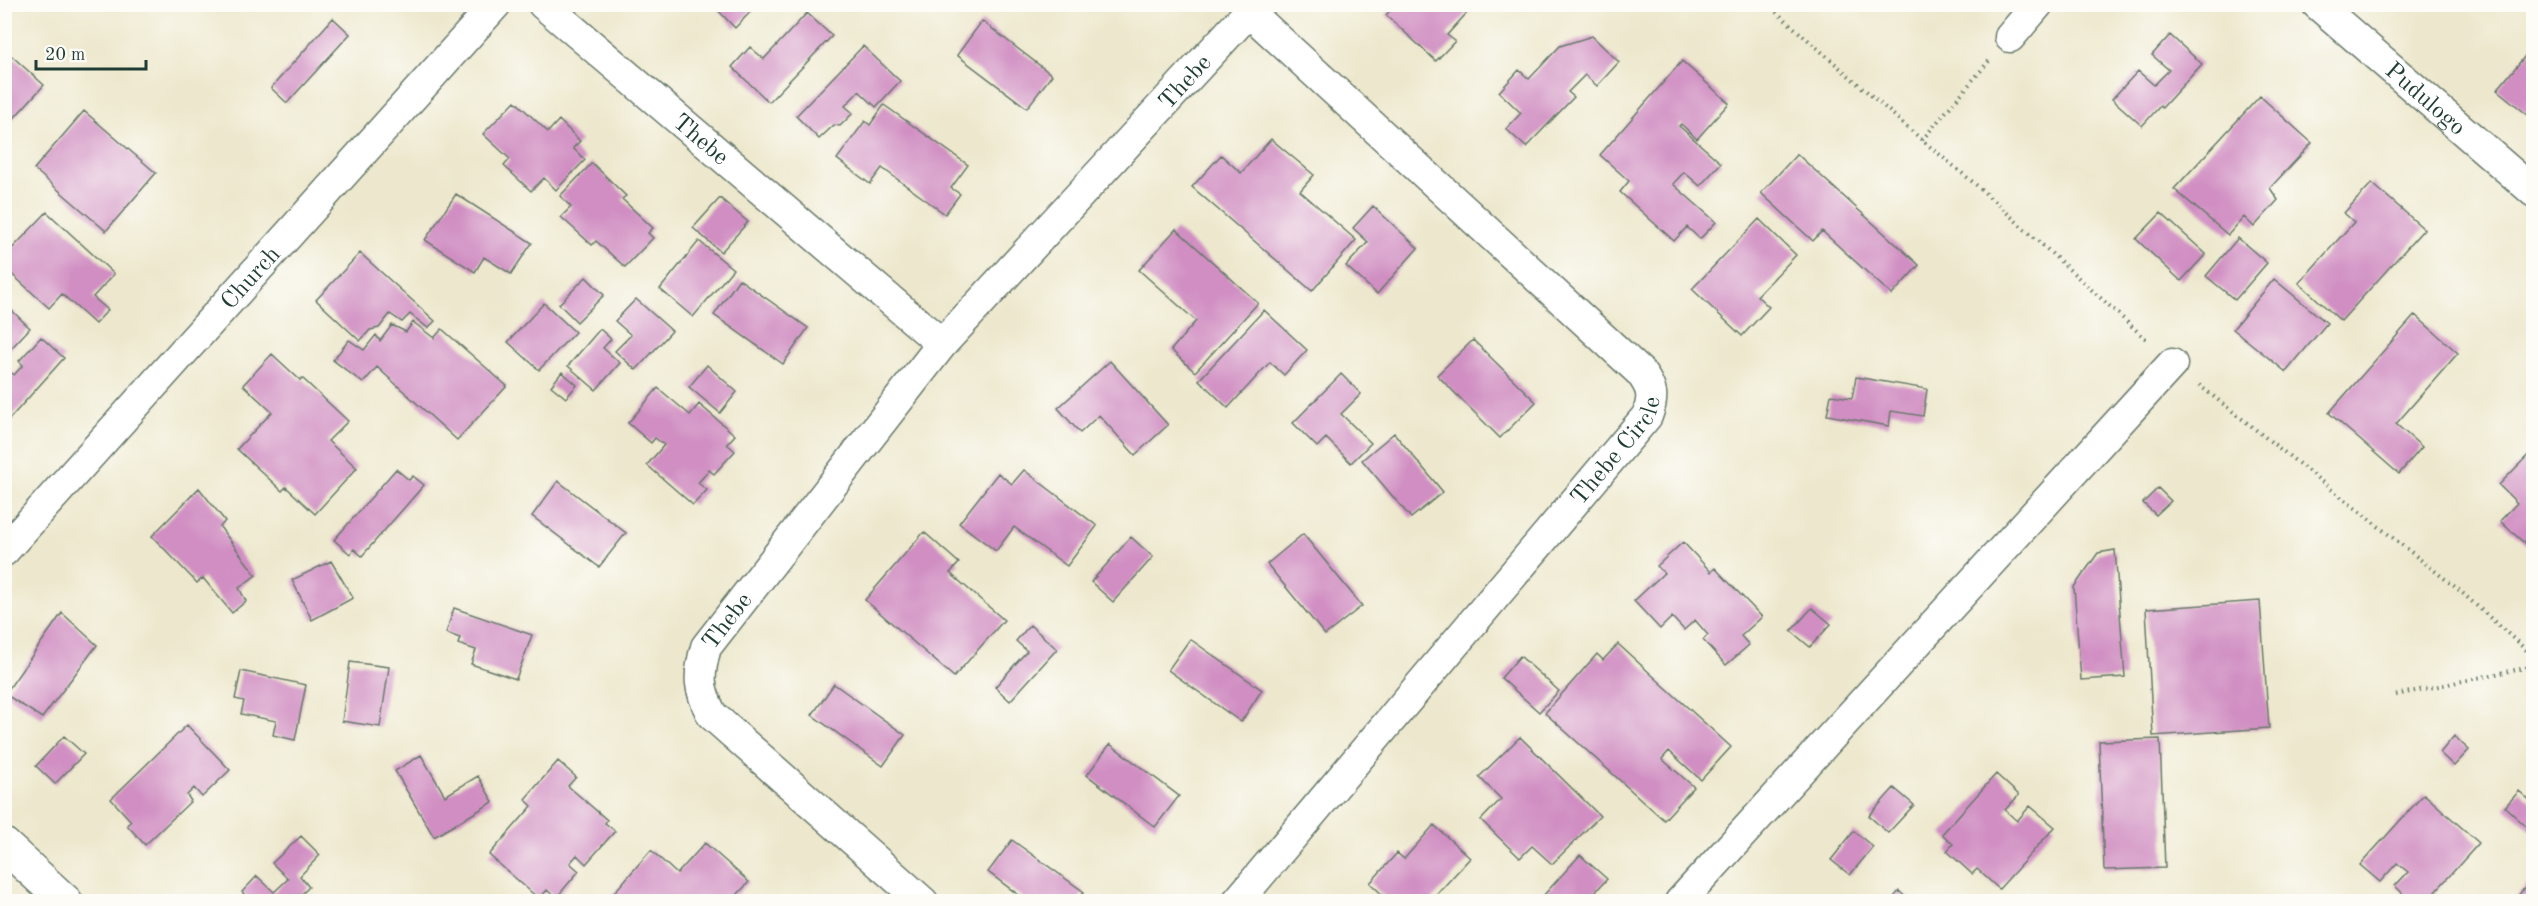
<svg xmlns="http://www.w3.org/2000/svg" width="2538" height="906" viewBox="0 0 2538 906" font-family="'Old Standard TT',serif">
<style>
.building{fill:#d08ec2}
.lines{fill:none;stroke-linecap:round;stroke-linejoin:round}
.street-casing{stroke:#67796a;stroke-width:33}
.secondary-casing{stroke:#67796a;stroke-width:36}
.path{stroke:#67796a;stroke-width:4;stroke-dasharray:1.5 4.5;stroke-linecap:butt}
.street{stroke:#fff;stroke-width:30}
.secondary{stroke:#fff;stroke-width:33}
.labels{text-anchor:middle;stroke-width:4.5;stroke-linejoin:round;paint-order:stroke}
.street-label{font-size:24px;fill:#1f3d34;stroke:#fdfcf7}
</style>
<rect width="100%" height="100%" fill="#fdfcf7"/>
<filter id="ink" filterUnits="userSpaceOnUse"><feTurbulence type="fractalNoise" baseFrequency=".0167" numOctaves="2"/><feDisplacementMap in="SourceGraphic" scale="12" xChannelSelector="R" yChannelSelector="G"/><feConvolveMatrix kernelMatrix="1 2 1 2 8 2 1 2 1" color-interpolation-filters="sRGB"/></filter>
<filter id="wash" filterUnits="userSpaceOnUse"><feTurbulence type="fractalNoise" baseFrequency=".008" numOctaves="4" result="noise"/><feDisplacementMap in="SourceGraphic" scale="24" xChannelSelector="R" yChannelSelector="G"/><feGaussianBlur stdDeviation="1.35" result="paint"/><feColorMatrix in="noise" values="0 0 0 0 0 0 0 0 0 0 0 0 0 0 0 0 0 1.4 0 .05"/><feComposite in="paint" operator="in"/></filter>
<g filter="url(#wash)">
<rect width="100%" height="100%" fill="#ede8cd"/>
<g id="blocks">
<!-- building -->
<path class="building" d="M712,4H758L735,28Z
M1396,4H1475L1447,35L1455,41L1436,61L1386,15Z
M807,13L832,36L769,102L732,67L750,47L764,59Z
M333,18L350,34L287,103L271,88Z
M982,21L1052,75L1027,108L957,55Z
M2170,35L2202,64L2162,108L2160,106L2142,126L2112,99L2138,71L2154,85L2169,70L2152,55Z
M1592,36L1619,62L1597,86L1585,75L1568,92L1574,97L1526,147L1506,129L1521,113L1499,92L1519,70L1529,79L1560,46Z
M2534,45V120L2497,90Z
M863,46L900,81L876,107L859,91L845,106L853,113L840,126L834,125L819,139L796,116Z
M4,49L44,85L4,129Z
M1682,61L1729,103L1697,139L1681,124L1679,126L1721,163L1700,186L1684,172L1673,184L1716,222L1700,239L1687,227L1674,241L1620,192L1629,181L1600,155Z
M2260,96L2312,143L2270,188L2278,200L2254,227L2244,217L2228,235L2174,189Z
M515,101L548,132L559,120L580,141L573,148L585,160L556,190L544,178L531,191L504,166L510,159L483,134Z
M884,105L968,165L951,188L960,194L945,214L882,168L870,184L837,159L865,121L870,125Z
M84,111L156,173L106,231L34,169Z
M1271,139L1314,175L1300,191L1356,240L1312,291L1192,187L1221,155L1241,173Z
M1797,154L1919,265L1892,295L1822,231L1813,241L1761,193Z
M592,163L626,196L622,199L653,228L648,233L653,238L625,267L596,241L592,245L561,217L571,207L560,196Z
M2372,183L2424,229L2341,321L2299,283L2354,222L2344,213Z
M456,194L532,243L511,274L484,257L475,272L425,240Z
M720,198L748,222L721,252L693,228Z
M1373,206L1418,248L1377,294L1346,266L1368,242L1353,228Z
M47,212L114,274L93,297L108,310L95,324L62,294L49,308L4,267V257Z
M2161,213L2206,254L2181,281L2136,239Z
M1759,219L1796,255L1757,296L1769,307L1742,336L1692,289Z
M1176,229L1258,303L1195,372L1171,350L1196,321L1139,270Z
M2238,238L2267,263L2235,300L2206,276Z
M699,241L733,269L693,317L660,289Z
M360,253L435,321L428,328L410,314L402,322L390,314L379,328L370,330L360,341L316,300Z
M586,277L604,295L577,322L559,304Z
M739,279L808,328L783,364L714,315Z
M2274,279L2327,323L2286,372L2233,329Z
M636,299L672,331L636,370L615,351L631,335L615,321Z
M544,303L575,332L539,370L508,342Z
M6,305L30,328L4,356V306Z
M1264,310L1307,350L1284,375L1270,362L1228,408L1199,380Z
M2415,315L2458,353L2396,424L2422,447L2399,474L2329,413Z
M413,322L434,338L442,329L507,386L457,440L377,367L363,383L333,360L349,340L364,350L376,335L380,341L392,325L406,332Z
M600,329L611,339L603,348L620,363L596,390L568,366Z
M41,337L64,358L4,425V366L14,375L23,365L19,361Z
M1473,340L1536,402L1500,438L1437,375Z
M272,354L300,380L302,378L348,421L328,441L357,468L315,514L286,487L282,491L237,449L272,412L243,385Z
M1110,361L1168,425L1135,455L1099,415L1080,433L1058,408Z
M707,365L737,392L720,413L689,387Z
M562,372L577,385L566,398L551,386Z
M1341,374L1361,394L1341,414L1371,443L1351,463L1326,438L1317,447L1293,423Z
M1856,377L1927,389L1923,416L1891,411L1889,426L1827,415L1831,395L1852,398Z
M658,388L690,415L699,404L735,435L727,444L735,451L714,474L709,470L698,483L707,490L693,505L647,465L664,445L655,438L651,443L628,423Z
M1394,433L1443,492L1411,518L1362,460Z
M2534,449V552L2500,521L2517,503L2499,485Z
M396,469L409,480L413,476L424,485L362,556L354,549L350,554L334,540Z
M1024,470L1097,526L1067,566L1014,527L996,551L959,523L998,473L1012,484Z
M558,481L626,533L599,567L532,516Z
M199,488L225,521L220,527L256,575L239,588L246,601L232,613L203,578L197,583L152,536Z
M2158,488L2171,501L2156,515L2143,503Z
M924,532L959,563L950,573L1004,620L954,677L865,600Z
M1303,534L1362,606L1325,635L1267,564Z
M1131,537L1153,557L1113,602L1091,582Z
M1683,542L1711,572L1715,568L1762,617L1741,636L1749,645L1726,665L1703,640L1708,635L1695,620L1684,630L1672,617L1660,629L1634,601L1664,573L1657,566Z
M2115,550L2125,677L2081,680L2074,587L2098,553Z
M331,561L353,598L312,620L292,580Z
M2260,601L2269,728L2153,736L2146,609Z
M454,608L532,635L516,679L471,664L476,650L458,644L460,638L446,633Z
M1812,608L1831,624L1810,647L1791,631Z
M62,613L97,645L42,718L5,694Z
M1030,625L1057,649L1010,701L995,687L1027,651L1016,641Z
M1190,639L1262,690L1241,722L1168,670Z
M1618,644L1731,747L1701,780L1669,751L1662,759L1694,787L1664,820L1545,713L1597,654L1603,660Z
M1520,656L1559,691L1539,712L1501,678Z
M350,662L389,667L380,727L342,721Z
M241,671L306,685L295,740L273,735L276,721L241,714L244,701L235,699Z
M834,684L905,735L883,766L812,715Z
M187,725L230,770L202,797L194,788L187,795L191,801L145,845L127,825L131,821L111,799Z
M64,736L84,754L55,784L36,766Z
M2454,736L2469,750L2454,766L2440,753Z
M1520,737L1600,816L1552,864L1532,846L1520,858L1481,820L1501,799L1479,777Z
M2160,739L2165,868L2104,870L2099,741Z
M1110,744L1179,796L1155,827L1087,775Z
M421,755L445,796L478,776L493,802L434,837L395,771Z
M558,761L576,777L568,786L607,820L605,823L615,831L586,864L577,855L570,863L579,871L556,898L547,890L539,899L489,855L532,806L525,799Z
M1996,774L2019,795L2005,810L2017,821L2030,806L2055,827L1999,889L1977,869L1972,874L1947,851L1953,844L1942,834Z
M1894,788L1914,805L1888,833L1869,816Z
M2519,791L2534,804V825L2530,830L2505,807Z
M2424,794L2479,843L2426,902H2412L2395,886L2408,872L2397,863L2380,882L2360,865Z
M1434,825L1470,858L1430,902H1390L1370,883L1397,853L1404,859Z
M1854,831L1873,847L1850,875L1831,860Z
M301,836L320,855L300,876L309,887L294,902H251L242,892L257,876L274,892L288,879L272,863Z
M1012,840L1084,892L1077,902H1028L988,872Z
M705,843L749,882L737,895L745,902H606L651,850L677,874Z
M1580,855L1607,879L1586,902H1549L1543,896Z
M2534,878V902H2512Z
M1899,891L1911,902H1890Z"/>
</g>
</g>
<g filter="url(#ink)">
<use href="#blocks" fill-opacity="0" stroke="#67796a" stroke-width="1.5"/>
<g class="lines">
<defs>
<g id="street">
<path id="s1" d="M543,4L942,344"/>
<path id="s2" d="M2317,4L2534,192"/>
<path d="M2010,37L2038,4"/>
<path id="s3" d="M4,551L496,4"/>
<path id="s4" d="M923,902L712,715C698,688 698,676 706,647L942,344L1256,4"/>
<path id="s5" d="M1237,902L1647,416C1654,397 1653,389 1640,372L1249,12"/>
<path d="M1680,902L2172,364"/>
</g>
<path id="secondary" d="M4,845L66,902"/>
</defs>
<!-- street casing -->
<use href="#street" class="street-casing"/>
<!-- secondary casing -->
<use href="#secondary" class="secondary-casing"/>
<!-- path -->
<path class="path" d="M1767,4L1922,140L1974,183L2148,341
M1922,140L1989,61
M2199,385L2459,590L2534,657
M2396,695L2534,666"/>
<!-- street -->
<use href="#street" class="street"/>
<!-- secondary -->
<use href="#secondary" class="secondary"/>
</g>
</g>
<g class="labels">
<!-- street labels -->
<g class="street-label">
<text dy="8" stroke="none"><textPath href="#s4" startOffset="1094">Thebe</textPath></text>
<text dy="8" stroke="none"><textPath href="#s2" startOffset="144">Pudulogo</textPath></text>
<text dy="8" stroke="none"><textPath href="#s1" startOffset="208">Thebe</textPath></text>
<text dy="8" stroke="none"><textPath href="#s3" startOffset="368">Church</textPath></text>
<text dy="8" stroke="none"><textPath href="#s5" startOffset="590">Thebe Circle</textPath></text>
<text dy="8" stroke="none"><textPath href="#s4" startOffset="386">Thebe</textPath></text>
</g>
</g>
<!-- margin -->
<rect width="2538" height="906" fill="none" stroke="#fdfcf7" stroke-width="24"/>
<!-- scale -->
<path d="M36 60v9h110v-9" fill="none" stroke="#1f3d34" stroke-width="3"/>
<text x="45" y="60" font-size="18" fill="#1f3d34" stroke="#fdfcf7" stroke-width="4.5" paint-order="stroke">20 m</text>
</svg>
